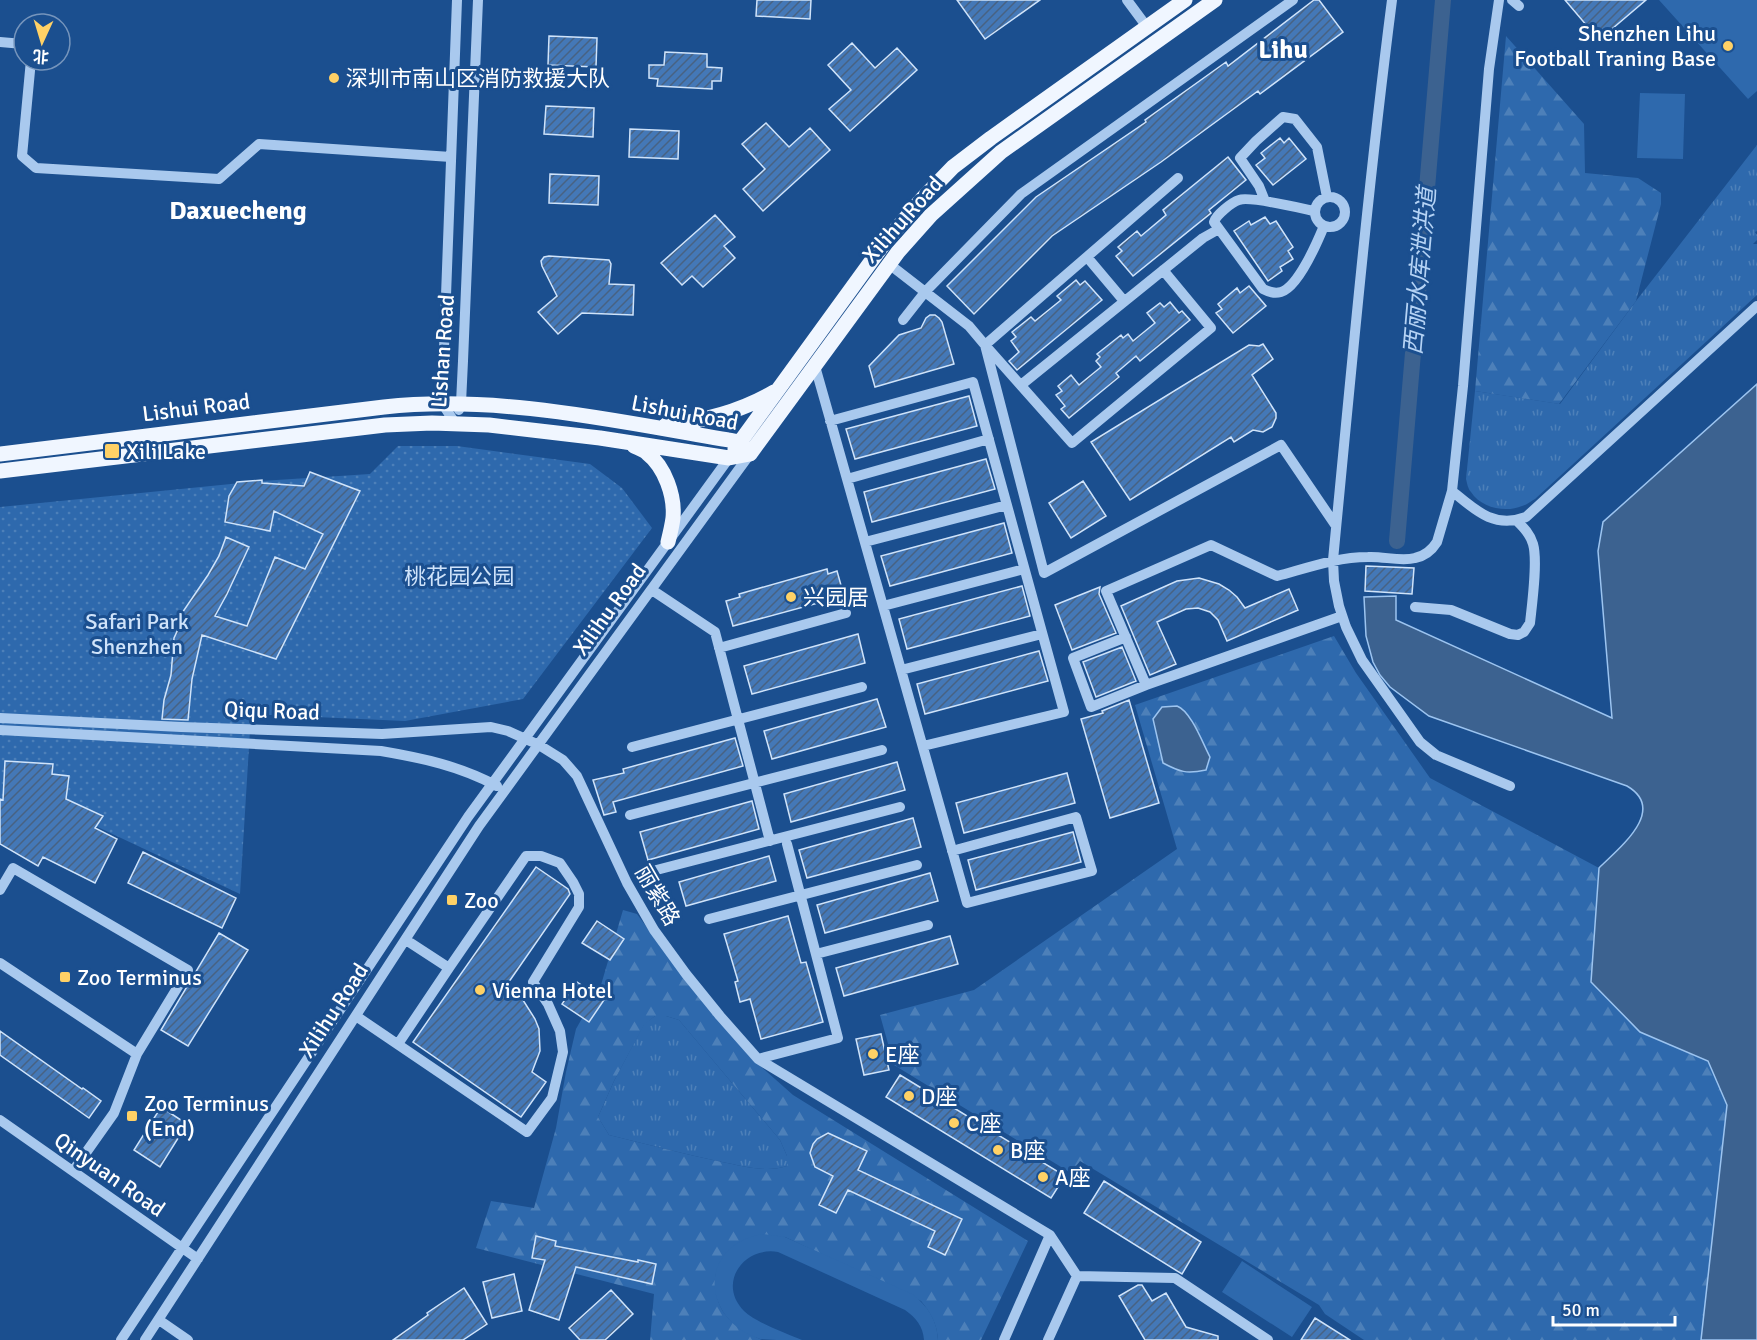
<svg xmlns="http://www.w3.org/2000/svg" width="1757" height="1340" viewBox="0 0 1757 1340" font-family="Signika,'Noto Sans SC',sans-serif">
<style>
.grass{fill:url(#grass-tufts)}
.forest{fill:url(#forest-firs);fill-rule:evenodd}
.park{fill:url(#park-dots)}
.pitch{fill:#2e69ad}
.water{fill:#3c6290;stroke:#9cc4f0;stroke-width:1.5}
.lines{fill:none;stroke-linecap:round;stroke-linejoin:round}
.canal{stroke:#3c6290;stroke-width:16}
.building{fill:url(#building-hatch);stroke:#cfe3fa;stroke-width:1.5}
.minor{stroke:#a9c9ee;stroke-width:10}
.major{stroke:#f0f6ff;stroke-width:15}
.poi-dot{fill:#ffd166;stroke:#1b4f8f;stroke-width:2}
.labels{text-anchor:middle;stroke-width:6;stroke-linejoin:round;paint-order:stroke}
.poi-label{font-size:22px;fill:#fff;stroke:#1b4f8f;text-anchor:start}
.street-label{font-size:22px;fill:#fff;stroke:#1b4f8f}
.park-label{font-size:22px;fill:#cfe3fa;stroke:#1b4f8f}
.water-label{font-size:24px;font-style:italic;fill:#b5d3f5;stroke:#1b4f8f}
.quarter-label{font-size:26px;font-weight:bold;fill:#fff;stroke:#1b4f8f}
</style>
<defs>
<pattern id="grass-tufts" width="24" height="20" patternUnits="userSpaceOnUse" patternTransform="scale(1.5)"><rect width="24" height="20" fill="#2e69ad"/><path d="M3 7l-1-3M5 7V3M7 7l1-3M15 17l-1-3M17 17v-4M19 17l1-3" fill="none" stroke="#4d80b9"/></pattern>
<pattern id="forest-firs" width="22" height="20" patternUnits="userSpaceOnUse" patternTransform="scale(1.5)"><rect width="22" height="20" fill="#2e69ad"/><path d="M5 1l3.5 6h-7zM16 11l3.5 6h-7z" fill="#4d80b9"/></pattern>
<pattern id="park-dots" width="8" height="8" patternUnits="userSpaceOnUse" patternTransform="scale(1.5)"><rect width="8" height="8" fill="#2e69ad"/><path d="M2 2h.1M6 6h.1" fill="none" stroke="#4d80b9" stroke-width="1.8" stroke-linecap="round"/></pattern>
<pattern id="building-hatch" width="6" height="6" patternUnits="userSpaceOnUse" patternTransform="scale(1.5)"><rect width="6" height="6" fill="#4478b7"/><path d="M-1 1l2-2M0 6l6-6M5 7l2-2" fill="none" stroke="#486282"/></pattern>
</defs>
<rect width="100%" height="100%" fill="#1b4f8f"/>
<!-- grass -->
<path class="grass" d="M1757,145V231L1755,232L1757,235V240L1753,244H1757V295L1535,499C1531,501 1527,505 1522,506C1506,513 1481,508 1471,492C1468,489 1467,483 1466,479L1475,391L1560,404L1636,301Z
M655,1016H666L679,1020L780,1140L787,1156V1166C767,1173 743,1166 722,1162C684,1154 647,1144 609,1135L598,1117L614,1081L644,1024Z"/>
<!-- forest -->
<path class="forest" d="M1506,36L1584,124L1585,173L1638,178L1661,193V204L1636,301L1559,404L1475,391Z
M1334,636L1356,673L1430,778L1599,868L1591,982L1640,1032L1708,1061L1727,1105L1701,1340H1364L1325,1314L1319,1305L1080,1161L1071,1173L894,1065L880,1015L974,990L1177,849L1135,705Z
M623,910L637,914L687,982L749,1056L793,1095L1028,1241L981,1340H938C937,1324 931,1313 921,1301L785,1237L716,1273C712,1311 731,1326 762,1340H650L654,1294L476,1248L491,1201L534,1208L556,1128L566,1072L576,1029L601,985ZM655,1016H666L679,1020L780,1140L787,1156V1166C767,1173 743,1166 722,1162C684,1154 647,1144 609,1135L598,1117L614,1081L644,1025Z"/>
<!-- park -->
<path class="park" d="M398,446H457L590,464L622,488L652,528L523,699L405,721L251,714L240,894L70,814L0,812V507L261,481L370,474Z"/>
<!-- pitch -->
<path class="pitch" d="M1659,0H1757V91L1748,99Z
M1640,93L1685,94L1683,159L1637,158Z
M763,1234L785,1237L912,1294C928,1306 937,1320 938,1340H924C923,1326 916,1318 905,1310L778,1252C743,1246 717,1284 744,1311C755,1322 786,1333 802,1340C789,1340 772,1340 760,1339C700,1319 698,1245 763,1234Z
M1242,1261L1312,1307L1292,1337L1222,1292Z"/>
<!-- water -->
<path class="water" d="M1757,384V1340H1701L1727,1105L1708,1061L1640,1032L1591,982L1599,868C1619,848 1668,810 1627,786L1429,716L1390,687L1380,675L1373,662L1366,636L1364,597L1396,596V620L1612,718L1598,551L1603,522Z
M1177,706C1191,711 1203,744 1210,757L1206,770C1186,774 1180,772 1163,763L1153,719L1162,707Z"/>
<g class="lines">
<!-- canal -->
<path class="canal" d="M1397,541L1443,0"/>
</g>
<!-- building -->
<path class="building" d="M757,0H811L810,19L756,16Z
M957,0H1040L985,39Z
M1314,0H1319L1343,32L1260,94L1258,91L1161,162L1052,236L974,314L947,286L1036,197L1146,122L1145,120L1226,62L1228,66Z
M1565,0H1646L1599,40Z
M549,36L597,38L596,67L548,65Z
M852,43L875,68L897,48L917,70L850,131L829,109L851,90L828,65Z
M665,52L707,54V67L722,68L721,81H712V89L657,86L658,79L649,78V65H664Z
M546,106L594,108L593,137L544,134Z
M766,123L789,147L810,128L830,150L763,211L743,189L765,169L742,144Z
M630,129L679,131L678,159L629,157Z
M1280,138L1284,143L1289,138L1306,159L1273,185L1256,165L1265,158L1261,153Z
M1228,157L1246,180L1209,210L1211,213L1133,276L1116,256L1122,251L1118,247L1137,231L1141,236L1166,215L1163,210Z
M550,174L599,176L598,205L549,203Z
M715,215L735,237L724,246L735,258L703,287L692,276L682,285L661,263Z
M1265,217L1270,224L1276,221L1293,247L1288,251L1293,259L1280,267L1282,271L1268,281L1234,231L1249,221L1251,225Z
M549,256L609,260L611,264L609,284L634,285L633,315L582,313L558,334L538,312L557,296L542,266L541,261L544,257Z
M1076,280L1080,285L1085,281L1102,300L1017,370L1009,361L1019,352L1011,341L1016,337L1012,332L1031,317L1035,321L1061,300L1057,296Z
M1249,286L1266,306L1233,333L1216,313L1222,309L1218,304L1237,288L1240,293Z
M1170,302L1179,313L1182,311L1190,320L1140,361L1136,356L1116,373L1119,377L1069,418L1061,409L1065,406L1056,395L1062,391L1058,386L1071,375L1079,385L1101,367L1096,361L1100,357L1097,354L1121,335L1123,338L1128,334L1133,341L1155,323L1147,313L1160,303L1164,307Z
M930,315H935L939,318L942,322L954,364L875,387L869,366L899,335L921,328L926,318Z
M1263,344L1273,359L1252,375L1276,413V418L1272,427L1263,432L1253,430L1234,442L1231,437L1130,500L1091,442L1249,345L1259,346Z
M969,396L977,426L855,459L846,429Z
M986,459L995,489L872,522L864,492Z
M310,472L360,491L276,659L202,635L192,679L188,720L162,719L164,700L171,675L174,638L180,625L182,613L208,575L219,556L226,537L249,547L227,594L215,616L247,626L275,557L305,569L323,534L274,511L270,531L225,522L229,496L237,482L262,480V483L304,486Z
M1083,481L1106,516L1071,538L1049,503Z
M1004,523L1012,553L890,586L881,556Z
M1366,566L1414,568L1412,594L1365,591Z
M827,569L828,574L837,571L844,596L733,626L726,601L740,597L739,594Z
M1199,578L1219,584L1229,590L1237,597L1245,608L1289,589L1298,610L1227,641L1218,620L1210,612L1198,608L1186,609L1157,622L1176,664L1150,675L1121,606L1177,581Z
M1022,586L1030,616L907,649L899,619Z
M1100,587L1099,594L1116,633L1072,650L1055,605Z
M858,634L865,663L752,694L744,666Z
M1122,647L1136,681L1096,697L1083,662Z
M1039,651L1048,681L925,714L917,684Z
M877,699L886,727L772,759L764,731Z
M1129,700L1159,803L1110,818L1081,719L1103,713L1102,711Z
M735,738L743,766L613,802L616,812L604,815L593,780L624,773L623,769Z
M5,761L53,764L52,774L69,776L66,799L103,816L95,828L117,839L95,883L43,857L38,866L0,844V799L3,800Z
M897,762L905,790L791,822L784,794Z
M1067,773L1075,803L964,833L956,803Z
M752,801L759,829L648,860L640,832Z
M913,818L921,847L807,878L799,850Z
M1073,832L1081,862L976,890L968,860Z
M143,852L236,898L222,928L128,883Z
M769,856L776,881L686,906L679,882Z
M536,867L568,889L570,894L506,986L523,1000L535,1019L539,1029L540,1051L532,1072L546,1082L521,1117L413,1042Z
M930,873L938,901L825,933L817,905Z
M788,916L801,963L806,962L823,1022L761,1039L750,999L740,1002L735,982L738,981L724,934Z
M597,921L624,939L610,960L582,943Z
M219,933L248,950L188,1046L161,1030Z
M950,936L958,964L844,996L836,968Z
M577,982L604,1000L589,1022L562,1004Z
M0,1031L82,1089L83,1088L101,1101L89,1118L0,1055Z
M881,1034L889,1070L864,1075L856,1039Z
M900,1075L1065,1176L1051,1198L886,1097Z
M161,1107L187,1124L160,1167L134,1150Z
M828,1133L867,1151L858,1170L962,1219L945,1255L928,1247L935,1231L848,1190L836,1213L819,1205L833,1176L815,1167L810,1153L813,1144L817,1139Z
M1104,1181L1201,1242L1182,1274L1084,1213Z
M536,1236L556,1241L555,1246L638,1262V1260L656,1264L652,1284L576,1267L559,1320L529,1310L545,1260L532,1258Z
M514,1274L522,1311L492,1318L483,1282Z
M1138,1285H1142L1152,1301L1166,1293L1186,1327L1218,1336V1340H1145L1119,1296Z
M464,1288L487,1324L463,1340H393L428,1315L427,1313Z
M611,1290L633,1314L605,1340H580L569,1328Z
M1315,1318L1350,1340H1301Z"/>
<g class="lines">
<!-- minor -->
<path class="minor" d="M1127,0L1147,27
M1392,0C1368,186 1351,373 1333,560L1334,581L1339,606L1346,627L1362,660L1420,742L1436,755L1510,786
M1512,0L1519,6
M0,42L23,44L24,46
M31,60L22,156L36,168L219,179L259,144L451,157
M1315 212a15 15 0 1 1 30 0a15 15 0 1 1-30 0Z
M1265,201L1259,186L1240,158L1256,141L1283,117L1295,119L1317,147L1327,197
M1314,211C1300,208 1250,196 1239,200C1232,202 1216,215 1214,222L1263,289C1269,292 1274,294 1281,292C1298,287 1317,243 1324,226
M1087,257L1124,301
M889,264L969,326L985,345L1044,573L1281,445L1336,526
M1163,270L1211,328L1072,443L985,345L1178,178
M903,320L925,292L1021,194L1293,0
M815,366C866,545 916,724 967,903L1092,871L1076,817L952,851
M1021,385L1203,238L1219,229
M459,410L461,403L463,361L478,0
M830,421L973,382L1064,712L923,746
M455,423L442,403L457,0
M847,479L989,439
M1452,491C1475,510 1494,529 1526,517L1757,306
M865,542L1007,505
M652,590L715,632L770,841
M883,606L1024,569
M1415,607L1451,610L1510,634L1518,635L1524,632L1530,623C1532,604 1538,561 1533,544C1530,534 1524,528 1517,521
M1342,616L1146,685L1106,591L1211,545L1277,576C1307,568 1337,557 1368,557C1383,556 1401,562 1415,558C1425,556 1432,550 1437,542L1452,491L1463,386L1489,69L1499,0
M1126,637L1073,658L1091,707L1146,685
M719,648L846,613
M901,670L1042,634
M0,718L181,727L382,734L491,727L508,731L539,745L563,760L577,776L627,883L654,930L686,974L720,1016L758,1059L1050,1235L1077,1276L1048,1340
M0,730L381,751C422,758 460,766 497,786
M632,747L862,687
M630,815L882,750
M641,874L900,807
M0,890L13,868L188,970L137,1054L0,963
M709,919L917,865
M816,954L928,925
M356,1016L527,1132L552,1098L563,1052L560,1031L548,1004L533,982L579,907V894L573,882L560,863L541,856H526L449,968L406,940
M398,1044L449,968
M758,1059L838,1038L787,844
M0,1120L198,1259
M73,1171L114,1113L137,1054
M1077,1276L1175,1278L1268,1340
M159,1320L188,1340
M121,1340L468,817L729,458
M145,1340L479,826L750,454
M1004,1340L1050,1235"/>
<!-- major -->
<path class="major" d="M666,425C705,421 740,412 774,392
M634,446C638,448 644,450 647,453C665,467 675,496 673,518C672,526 670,534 668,542
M735,449L886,241L923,198L953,167L991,138L1185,0
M0,454L384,407C502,394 624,423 740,442L750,454
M750,454L898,252L931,215L1001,152L1215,0
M0,471L385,425L432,423L489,425L600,438L729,458L750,454"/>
</g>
<!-- markers -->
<g class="poi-dot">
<circle cx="1728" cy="46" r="6"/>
<circle cx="334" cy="78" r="6"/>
<rect x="104" y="443" width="16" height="16" rx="3"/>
<circle cx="791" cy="597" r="6"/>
<rect x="446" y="894" width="12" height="12" rx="3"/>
<rect x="59" y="971" width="12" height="12" rx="3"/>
<circle cx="480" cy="990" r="6"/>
<circle cx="873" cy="1054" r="6"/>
<circle cx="909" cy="1096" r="6"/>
<rect x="126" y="1110" width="12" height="12" rx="3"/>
<circle cx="954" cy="1123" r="6"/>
<circle cx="998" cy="1150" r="6"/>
<circle cx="1043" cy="1177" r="6"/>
</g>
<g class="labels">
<!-- poi labels -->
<g class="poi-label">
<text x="1716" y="41" text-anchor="end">Shenzhen Lihu<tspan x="1716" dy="25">Football Traning Base</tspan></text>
<text x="346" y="86">深圳市南山区消防救援大队</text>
<text x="126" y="459">Xili Lake</text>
<text x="803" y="605">兴园居</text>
<text x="464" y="908">Zoo</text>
<text x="77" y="985">Zoo Terminus</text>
<text x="492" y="998">Vienna Hotel</text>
<text x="885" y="1062">E座</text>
<text x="921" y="1104">D座</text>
<text x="144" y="1111">Zoo Terminus<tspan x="144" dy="25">(End)</tspan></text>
<text x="966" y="1131">C座</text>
<text x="1010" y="1158">B座</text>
<text x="1055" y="1185">A座</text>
</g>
<!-- street labels -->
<g class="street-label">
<text transform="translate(902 219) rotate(-48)" y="8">Xilihu Road</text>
<text transform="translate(442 351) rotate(-86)" y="8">Lishan Road</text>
<text transform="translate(196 407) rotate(-7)" y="8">Lishui Road</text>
<text transform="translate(685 412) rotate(11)" y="8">Lishui Road</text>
<text transform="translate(609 609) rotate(-54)" y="8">Xilihu Road</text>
<text transform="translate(272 710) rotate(2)" y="8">Qiqu Road</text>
<text transform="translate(658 895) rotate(60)" y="8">丽紫路</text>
<text transform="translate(333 1010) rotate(-57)" y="8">Xilihu Road</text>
<text transform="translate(110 1174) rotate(35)" y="8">Qinyuan Road</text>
</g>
<!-- park labels -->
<g class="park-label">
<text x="459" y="584">桃花园公园</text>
<text x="137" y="629">Safari Park<tspan x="137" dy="25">Shenzhen</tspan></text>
</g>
<!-- water labels -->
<g class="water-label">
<text transform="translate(1420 271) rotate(-85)" y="8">西丽水库泄洪道</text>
</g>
<!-- quarter labels -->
<g class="quarter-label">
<text x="1283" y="58">Lihu</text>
<text x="238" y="219">Daxuecheng</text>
</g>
</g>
<!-- north arrow -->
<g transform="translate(42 42) rotate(184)"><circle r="28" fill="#1b4f8f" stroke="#7695bc" stroke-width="1.5"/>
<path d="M0-4.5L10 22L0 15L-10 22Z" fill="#ffd166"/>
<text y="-9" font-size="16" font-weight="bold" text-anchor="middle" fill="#ffffff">北</text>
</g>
<!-- scale -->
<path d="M1553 1316v9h122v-9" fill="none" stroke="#ffffff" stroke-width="3"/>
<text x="1562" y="1316" font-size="18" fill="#ffffff" stroke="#1b4f8f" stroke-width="4.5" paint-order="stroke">50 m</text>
</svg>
